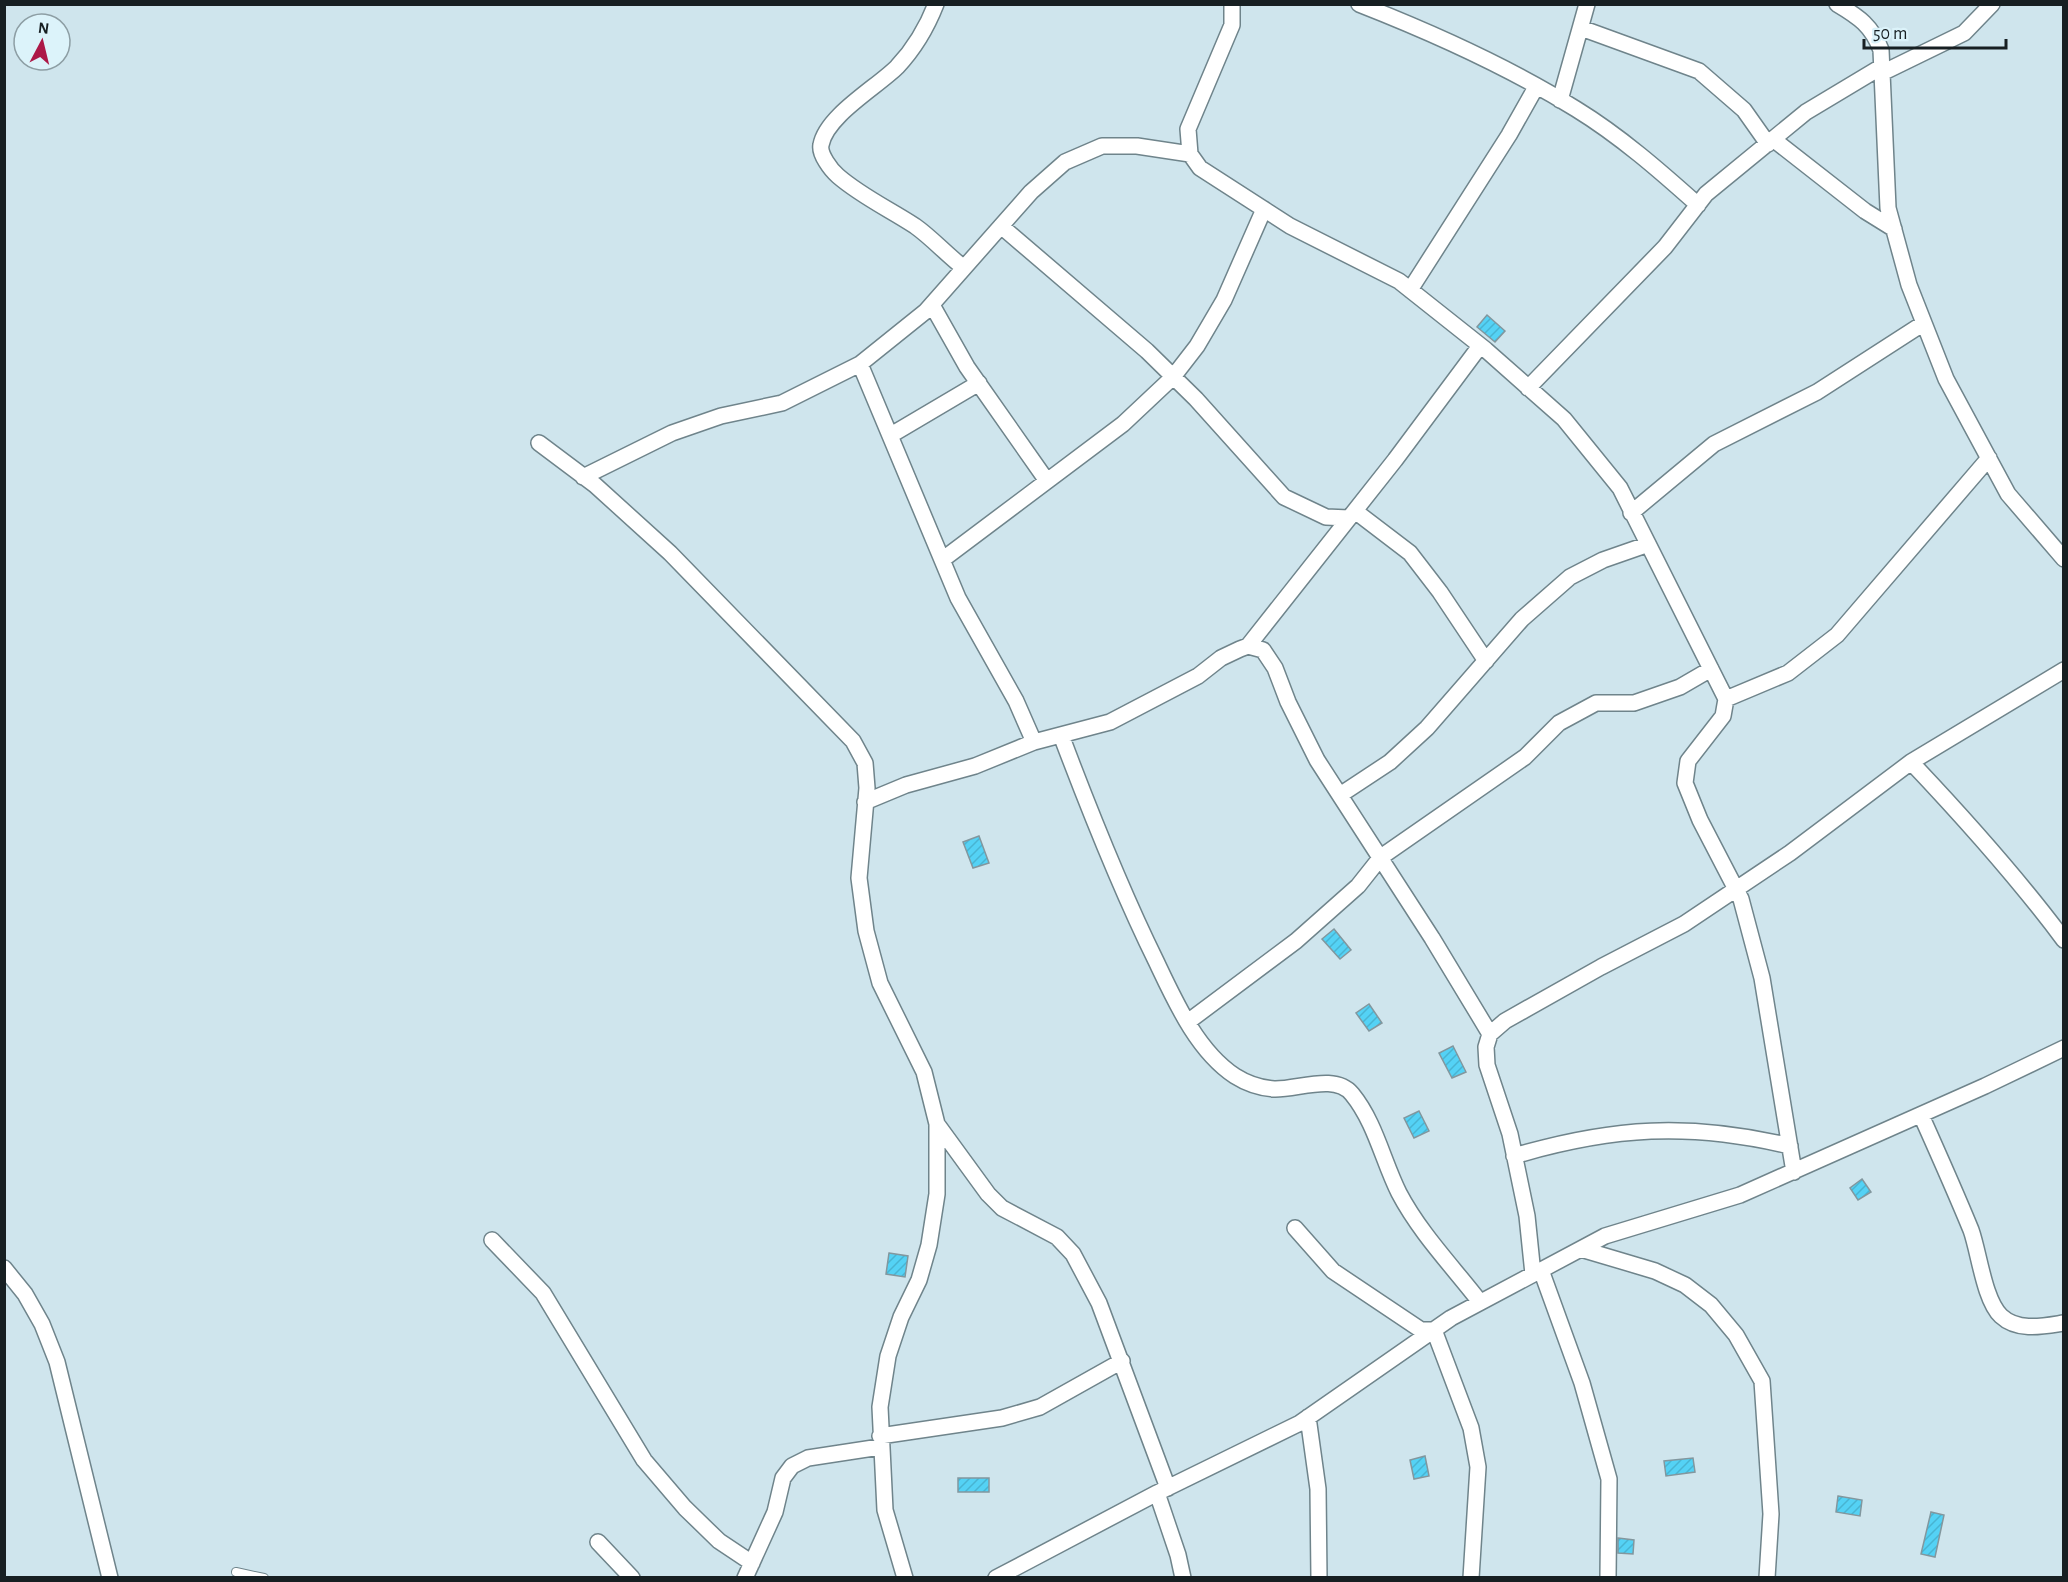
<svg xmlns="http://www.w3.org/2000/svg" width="2068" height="1582" viewBox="0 0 2068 1582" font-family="'Alegreya Sans',sans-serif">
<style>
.building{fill:url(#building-hatch);stroke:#82979e;stroke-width:1.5}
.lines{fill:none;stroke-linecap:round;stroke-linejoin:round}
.service-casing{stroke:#6f848b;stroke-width:10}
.minor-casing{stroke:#6f848b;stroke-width:18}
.service{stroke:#fff;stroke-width:8}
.minor{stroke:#fff;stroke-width:15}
</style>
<defs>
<pattern id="building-hatch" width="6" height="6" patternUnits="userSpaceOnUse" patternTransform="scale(1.5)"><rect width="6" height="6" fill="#54d2f5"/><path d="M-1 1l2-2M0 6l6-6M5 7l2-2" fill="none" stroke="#48b4d2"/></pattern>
</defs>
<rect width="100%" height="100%" fill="#cfe5ed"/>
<!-- building -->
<path class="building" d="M1487,315L1505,331L1495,342L1477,327Z
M979,836L989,863L973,868L963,842Z
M1334,929L1351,950L1340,959L1322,939Z
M1369,1004L1382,1023L1369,1031L1356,1013Z
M1453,1046L1466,1072L1452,1078L1439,1053Z
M1419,1111L1429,1131L1414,1138L1404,1118Z
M1862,1179L1871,1192L1858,1200L1850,1188Z
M889,1253L908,1256L905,1277L886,1274Z
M1425,1456L1429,1476L1414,1479L1410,1460Z
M1693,1458L1695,1472L1666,1476L1664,1461Z
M958,1478H989V1492H958Z
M1838,1496L1862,1500L1860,1516L1836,1512Z
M1931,1512L1944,1515L1935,1557L1921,1554Z
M1618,1538L1634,1540L1633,1554L1618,1553Z"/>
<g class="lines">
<defs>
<path id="service" d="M236,1572L264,1578"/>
<path id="minor" d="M936,4C927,27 914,49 897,67C877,87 826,116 821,145C819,154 831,170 838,176C861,196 889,209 915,226C932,238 947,255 964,268
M1232,4V25L1188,129L1190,154L1200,168L1290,226L1399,281L1486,350L1564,419L1620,488L1726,699L1723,716L1688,761L1685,783L1700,820L1741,899L1762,978L1794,1172
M1359,4C1433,33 1509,67 1576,109C1620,136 1660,171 1698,205
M1837,4C1859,17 1872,26 1881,50L1888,208L1909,285L1946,379L2008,494L2064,559
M1581,28L1699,71L1744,110L1768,144
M1882,73L1964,33L1992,4
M1560,100L1587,4
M1773,139L1865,211L1894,229
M1001,226L1147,351L1196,399L1284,497L1326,517L1349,518
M1410,290L1509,135L1536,87
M932,305L967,367L1047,481
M860,364L958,598L1016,701L1034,742
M1528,388L1665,247L1706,194L1806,112L1881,67
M891,435L979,383
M539,443L595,485L670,553L853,741L865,763L867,788L859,878L866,931L880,983L924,1072L937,1124V1194L929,1245L919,1280L901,1317L888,1356L880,1407L885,1510L905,1578
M583,477L672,433L721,416L782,403L860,364L926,311L1031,192L1065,162L1102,146H1137L1190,154
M1355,511L1410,553L1440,592L1486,661
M1631,513L1714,444L1817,392L1924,323
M942,560L1123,424L1173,377L1197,346L1224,300L1264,209
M1248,646L1395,460L1480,346
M1726,699L1788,673L1837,635L1989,458
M1061,735C1090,812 1120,888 1156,961C1175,1001 1197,1051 1235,1076C1246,1083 1261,1088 1274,1089C1297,1090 1335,1073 1352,1094C1375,1122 1383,1161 1399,1193C1420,1233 1453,1267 1480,1302
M1911,762C1965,819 2017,877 2064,940
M1340,795L1390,762L1427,728L1522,619L1570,577L1603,560L1646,545
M865,802L906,785L975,766L1034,742L1110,722L1198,676L1221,658L1240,649L1248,646L1263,650L1275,668L1288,702L1317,760L1432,938L1490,1034
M1189,1021L1296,941L1358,886L1381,857L1525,757L1559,723L1596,703H1634L1680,687L1711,669
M1921,1115C1938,1153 1955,1191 1971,1230C1979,1252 1984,1300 2001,1316C2018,1332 2044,1326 2064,1323
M937,1124L988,1194L1002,1208L1057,1237L1073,1254L1099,1303L1168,1488
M1514,1156C1612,1127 1689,1122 1790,1146
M1295,1228L1333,1271L1421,1330H1434L1471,1428L1478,1467L1471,1578
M492,1240L543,1293L644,1460L685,1508L719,1541L752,1563
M1581,1249L1655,1271L1685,1285L1711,1305L1736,1335L1762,1381L1771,1514L1767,1578
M4,1268L25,1294L42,1324L57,1362L110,1578
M1541,1270L1582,1383L1609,1479L1608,1578
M1533,1274L1527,1216L1510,1134L1487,1065L1486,1047L1490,1034L1505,1021L1601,967L1684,924L1790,853L1911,762L2064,670
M1308,1417L1318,1489L1319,1578
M880,1436L1002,1418L1040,1407L1122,1361
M1157,1493L1178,1555L1183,1578
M598,1542L632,1578
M745,1578L775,1512L783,1478L792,1466L808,1458L880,1447
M996,1578L1157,1493L1300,1423L1451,1318L1605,1236L1740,1195L1985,1086L2064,1048"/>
</defs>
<!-- service casing -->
<use href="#service" class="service-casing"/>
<!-- minor casing -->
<use href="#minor" class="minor-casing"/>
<!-- service -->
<use href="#service" class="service"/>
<!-- minor -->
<use href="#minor" class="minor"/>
</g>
<!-- border -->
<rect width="2068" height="1582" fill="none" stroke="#171f22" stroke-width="12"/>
<!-- north arrow -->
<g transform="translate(42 42) rotate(7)"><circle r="28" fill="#dcf3fa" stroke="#8d9ea4" stroke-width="1.5"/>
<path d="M0-4.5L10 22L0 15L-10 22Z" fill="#ac1847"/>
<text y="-9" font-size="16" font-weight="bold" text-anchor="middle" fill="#171f22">N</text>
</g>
<!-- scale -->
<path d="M1864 39v9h142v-9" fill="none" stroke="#171f22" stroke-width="3"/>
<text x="1873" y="39" font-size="18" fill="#171f22" stroke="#dcf3fa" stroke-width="4.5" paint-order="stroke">50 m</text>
</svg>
